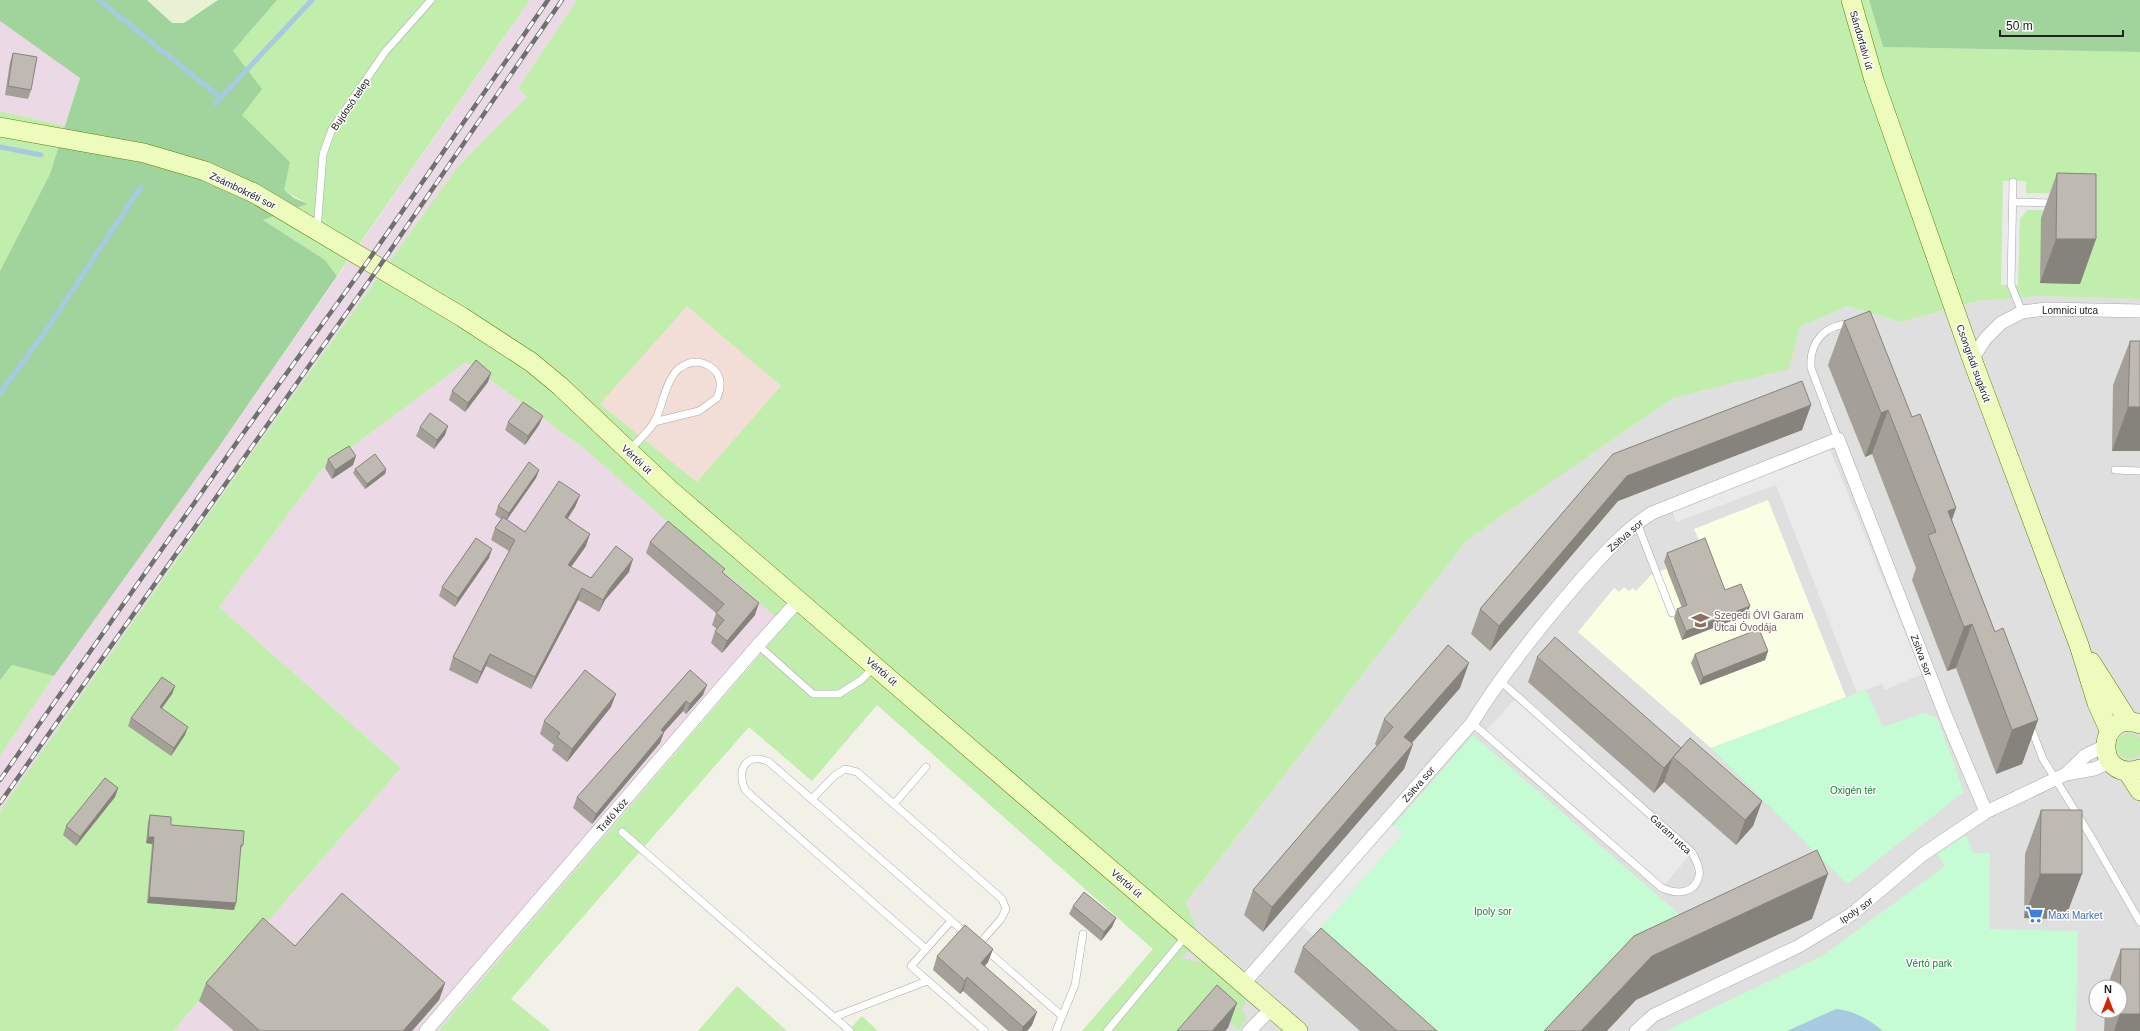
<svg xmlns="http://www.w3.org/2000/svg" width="2140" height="1031" viewBox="0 0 2140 1031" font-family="Arial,sans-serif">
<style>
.residential{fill:#e0dfdf;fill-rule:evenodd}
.commercial{fill:#f3ded7}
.industrial{fill:#ebdae5}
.education{fill:#faffe4}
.farmland{fill:#e9f1d3}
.grass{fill:#c1edad;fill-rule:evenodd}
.forest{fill:#a1d39c}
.park{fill:#c5fcd4}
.parking{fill:#eaeaea}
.water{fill:#a7c9e1}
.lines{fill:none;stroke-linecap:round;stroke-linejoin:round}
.stream{stroke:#a7c9e1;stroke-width:5}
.lane-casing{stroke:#a9a9a9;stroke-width:8}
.street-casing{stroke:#a9a9a9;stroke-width:14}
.secondary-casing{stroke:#5b8101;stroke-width:20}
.lane{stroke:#fff;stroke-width:7}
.street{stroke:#fff;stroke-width:13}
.secondary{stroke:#edfcbc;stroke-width:19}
.rail-casing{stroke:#707070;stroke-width:4.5}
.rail{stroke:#fff;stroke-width:3;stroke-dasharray:9;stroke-linecap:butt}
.wall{fill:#a4a098}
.shaded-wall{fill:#86827c}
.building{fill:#bfbab1;stroke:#86827c}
.labels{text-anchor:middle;stroke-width:3;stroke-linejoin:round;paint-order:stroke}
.street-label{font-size:10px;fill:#222;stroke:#fff}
.education-label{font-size:10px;fill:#785e54;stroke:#fff;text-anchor:start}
.park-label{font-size:10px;fill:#08882a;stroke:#fff}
.shop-label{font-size:10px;fill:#366cbe;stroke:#fff;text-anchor:start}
</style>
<rect width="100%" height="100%" fill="#f2f1e8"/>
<!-- residential -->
<path class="residential" d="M2039,296L2140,299V1031H1116L1198,938L1186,902L1467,540L1673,398L1789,369L1800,327L1847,306L1901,322L1978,301ZM2096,987H2120V1011H2096Z"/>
<!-- commercial -->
<path class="commercial" d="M687,305L781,386L697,483L600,404Z"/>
<!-- industrial -->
<path class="industrial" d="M530,0H577L518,88L528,97L456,169L261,440L0,811V756L54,676L218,448Z
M0,21L80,77L65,126L0,111Z
M466,362L586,450L785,624L438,1031H173L401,768L219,607L322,469Z"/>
<!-- education -->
<path class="education" d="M1768,500L1846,697L1711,748L1578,632L1614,588L1619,592L1624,587L1629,591L1633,588L1636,591L1651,575L1666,569L1664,562L1702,547L1694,529Z"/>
<!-- farmland -->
<path class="farmland" d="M147,0H218L184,23H172Z"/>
<!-- grass -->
<path class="grass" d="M277,0H530L337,276L325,260L263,220L308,204L283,190L290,162L242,115L233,51Z
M577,0H1869L1883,47L2140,52V299L2039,296L1978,301L1901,322L1847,306L1800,327L1789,369L1673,398L1467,540L1186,902L1199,938L1181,958L1207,963L1244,997L1246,1003L1242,1008L1246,1019L1240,1029L1208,1011L1190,1031H1082L1153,949L877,705L812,781L749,727L511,999L551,1031H438L785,625L586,450L466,362L322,469L219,607L401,768L173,1031H0V811L261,440L456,169L527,97L518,88ZM687,306L781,386L697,482L600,404Z
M0,111L65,126L50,174L0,271Z
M12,665L54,676L0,756V680Z
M2116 746a13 13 0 1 1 26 0a13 13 0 1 1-26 0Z
M737,986L787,1031H698Z
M862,1016L878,1031H848Z"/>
<!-- forest -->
<path class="forest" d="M0,0H147L172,23H184L218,0H277L233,51L262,89L242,115L290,162L284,190L294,198L308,204L263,220L325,260L337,276L218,448L54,676L12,665L0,680V271L50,174L80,78L0,21Z
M1869,0H2140V52L1883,47Z"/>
<!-- park -->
<path class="park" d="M1866,690L1883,727L1923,713L1937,717L1964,792L1847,884L1711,748Z
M1473,735L1694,927L1547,1031H1423L1314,936L1403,833L1393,826Z
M1966,835L1973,853H1990L1989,929L2078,931L2076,1031H1665L1822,956L1945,866L1937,854Z"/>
<!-- parking -->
<path class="parking" d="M2003,181H2026V193L2083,194V211L2027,210L2020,219L2018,285H2001Z
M1827,443L1922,674L1885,690L1882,684L1857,693L1776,485L1676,522L1671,506Z
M1517,697L1692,852L1662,888L1484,733Z
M1386,821L1403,833L1314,936L1297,922Z"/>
<!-- water -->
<path class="water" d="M1836,1009C1855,1011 1868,1019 1883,1031H1787Z"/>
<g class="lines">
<!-- stream -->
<path class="stream" d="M99,0L221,98
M215,104L312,0
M0,147L41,155
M0,393L45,332L141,187"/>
<defs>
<path id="lane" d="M2013,182L2011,285L2022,312
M2013,202L2054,203
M317,230L323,154L332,129L385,52L431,0
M1838,439L1811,368C1809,342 1825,324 1851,324
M629,451C637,441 649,432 655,421C666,399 666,362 698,362C706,363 714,368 718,375C722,383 720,390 717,398L699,411L654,422
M2115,470L2140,471
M1637,523L1672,613
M758,645L813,694H839L861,680L875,666
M1472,723L1662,888C1676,894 1694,895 1699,876C1701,868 1695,859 1692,852L1499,680
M2030,725L2043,759L2090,835L2140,922
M812,799L834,776L845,769L857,772L1002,899L1006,909L1001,919L979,944
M894,804L926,767
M622,832L850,1031
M951,921L911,966L985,1031
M926,949L746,791C735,771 746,751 769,762L969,936
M985,949L1062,1016
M834,1017L927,981
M1056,1031L1075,985L1083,934
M1107,1031L1186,936"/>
<path id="street" d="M1972,359L1986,338L2001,323L2022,312L2046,309L2140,311
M2066,774L2086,755L2105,746
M1244,983L1472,723C1503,673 1539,628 1577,584C1600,558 1622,532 1652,513L1838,439L1946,717L1986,812
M426,1031L758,645L799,600
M1249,1031L1272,1008
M1636,1031L1654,1015L1799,946L1852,914L1922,855L1986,812L2066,774L2094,769L2110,762"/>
<path id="secondary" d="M1851,0L1874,80L1972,359L2079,645L2097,703L2110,732
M0,127L144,153L205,171L254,193L462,317L531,362L560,386L669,489L1298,1031
M2091,662L2129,722
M2140,724C2096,707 2093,784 2140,769
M2127,771L2140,791"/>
</defs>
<!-- lane casing -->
<use href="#lane" class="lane-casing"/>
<!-- street casing -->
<use href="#street" class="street-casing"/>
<!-- secondary casing -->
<use href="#secondary" class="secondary-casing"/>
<!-- lane -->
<use href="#lane" class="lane"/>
<!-- street -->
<use href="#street" class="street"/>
<!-- secondary -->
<use href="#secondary" class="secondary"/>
<defs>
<path id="rail" d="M0,780L242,435L368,261L548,0
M0,803L379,267L562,0"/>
</defs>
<!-- rail casing -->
<use href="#rail" class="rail-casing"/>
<!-- rail -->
<use href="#rail" class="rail"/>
</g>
<!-- wall -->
<path class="wall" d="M13,53L31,90L28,99L5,95L10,62Z
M2057,173L2096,239L2080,284L2040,283L2041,218Z
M1844,321L1912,417L1956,508L1952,520L1995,632L2038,720L2022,764L1996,774L1956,668L1947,671L1912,580L1916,568L1872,454L1865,457L1828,365Z
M2130,341H2140V451H2112L2113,385Z
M488,382L465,412L449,400L452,391Z
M1811,405L1802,430L1618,501L1490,651L1471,634L1480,609L1613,454Z
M543,416L539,425L525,445L505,430L508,422Z
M420,427L445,435L434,449L416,436Z
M328,459L353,465L332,479L325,468Z
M355,469H386L385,474L365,489L353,473Z
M539,470L536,478L507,520L525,532L580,495L575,507L568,518L586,546L571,567L591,578L629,572L605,600L599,612L578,600L531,689L486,666L477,684L449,670L453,657L509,551L491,540L495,528L501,519L495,515L498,506Z
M650,542L724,573L755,615L722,653L711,643L715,631L717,629L712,625L716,613L646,553Z
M1667,553L1725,590L1747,615L1682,640L1674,618L1677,609L1682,608L1664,562Z
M489,558L455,607L439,596L442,587Z
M1768,651L1765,660L1700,685L1691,663L1695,654Z
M1537,657L1681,748L1762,801L1753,826L1736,845L1664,782L1654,793L1528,682Z
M690,670L703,695L686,714L683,711L664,732L660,743L592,824L573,808L577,797Z
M175,686L172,694L162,708L185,735L171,756L128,726L131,718Z
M1460,688L1412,743L1413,744L1404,769L1263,932L1244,915L1253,890L1377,746L1375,744L1384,719Z
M611,707L567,762L552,750L554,745L540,734L544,721Z
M118,788L115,797L76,846L63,835L66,826Z
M2041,810L2065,919L2024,918L2025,854Z
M150,815L171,825L243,845L240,851L234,910L147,903L152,844L146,843L148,822Z
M1073,906L1116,918L1112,927L1101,941L1069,914Z
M295,946L445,983L439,1000L412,1031H234L199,1001L206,983Z
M1303,947L1437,1031H1360L1294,972Z
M993,949L988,962L985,966L1032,1025L1027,1031H1008L963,991L960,994L933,970L937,956Z
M2121,949L2140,1031H2104L2105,1011H2120V987H2107Z"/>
<!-- shaded-wall -->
<path class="shaded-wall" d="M2056,239H2096L2080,284L2040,283Z
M491,373L488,382L465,412L468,403Z
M1811,405L1802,430L1618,501L1490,651L1499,626L1627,476Z
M2128,407H2140V451H2112Z
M1888,410L1872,454L1865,457L1881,413Z
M543,416L539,425L525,445L528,436Z
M448,426L445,435L434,449L437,440Z
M356,456L353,465L332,479L335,470Z
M386,469L385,474L365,489L367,484Z
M539,470L536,478L505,522L509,513Z
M580,495L575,507L561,529L565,517Z
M1956,508L1940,552L1948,511Z
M590,534L586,546L564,577L568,565Z
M492,549L489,558L455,607L458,598Z
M633,559L629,572L605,600L599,612L603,600L610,588Z
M582,588L578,600L531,689L535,677Z
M759,603L755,615L722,653L727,641Z
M1750,606L1747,615L1682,640L1686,631Z
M1972,624L1956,668L1947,671L1964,627Z
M1768,651L1765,660L1700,685L1703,677Z
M490,654L486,666L477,684L481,672Z
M1469,663L1460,688L1395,762L1404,737Z
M707,685L703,695L686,714L690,704Z
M175,686L172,694L157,715L160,707Z
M616,694L611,707L567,762L572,749Z
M686,701L683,711L664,732L660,743L592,824L596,814L661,730Z
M2038,720L2022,764L1996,774L2012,730Z
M188,727L185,735L171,756L174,748Z
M1413,744L1404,769L1263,932L1272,907Z
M1673,757L1664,782L1654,793L1664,768Z
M118,788L115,797L76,846L80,837Z
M1762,801L1753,826L1736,845L1745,820Z
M148,837H154L152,844L146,843Z
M1828,874L1812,919L1636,1000L1607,1031H1581L1652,956Z
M2040,874H2082L2065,919L2024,918Z
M149,897L236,903L234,910L147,903Z
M1116,918L1112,927L1101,941L1104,932Z
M993,949L988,962L976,976L981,963Z
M967,977L963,991L960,994L965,981Z
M445,983L439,1000L412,1031H403Z
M1237,1003L1228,1028L1225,1031H1212Z
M1037,1012L1032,1025L1027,1031H1022L1023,1027Z
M2120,1014H2140V1031H2114Z"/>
<!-- building -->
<path class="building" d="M13,53L37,57L31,90L8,86Z
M2057,173L2096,174V239H2056Z
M1870,311L1912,417L1920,414L1956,508L1948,511L1995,632L2003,628L2038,720L2012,730L1972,624L1964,627L1928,535L1936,532L1888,410L1881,413L1844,321Z
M2130,341H2140V407H2128Z
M476,360L491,373L468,403L452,391Z
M1802,381L1811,405L1627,476L1499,626L1480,609L1613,454Z
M523,402L543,416L528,436L508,422Z
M430,413L448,426L437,440L420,427Z
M349,446L356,456L335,470L328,459Z
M375,454L386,469L367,484L355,469Z
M529,462L539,470L509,513L498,506Z
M559,481L580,495L565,517L590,534L568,565L591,578L616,546L633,559L610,588L603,600L582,588L535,677L490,654L481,672L453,657L515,540L495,528L503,517L525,532Z
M668,521L725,569L722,572L759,603L727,641L715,631L724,620L716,613L724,604L650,542Z
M476,538L492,549L458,598L442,587Z
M1705,538L1725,590L1741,584L1750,606L1686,631L1677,609L1687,605L1667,553Z
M1759,629L1768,651L1703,677L1695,654Z
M1555,637L1681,748L1664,768L1537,657Z
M1448,645L1469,663L1404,737L1413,744L1272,907L1253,890L1393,727L1384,719Z
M585,670L616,694L572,749L557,737L560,733L544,721Z
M690,670L707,685L690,704L686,701L661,730L664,732L596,814L577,797Z
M162,677L175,686L160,707L188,727L174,748L131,718Z
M1690,738L1762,801L1745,820L1673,757Z
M105,778L118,788L80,837L66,826Z
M2041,810H2082V874H2040Z
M150,815L171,817V825L244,831L243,845H241L236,903L149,897L154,837H148Z
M1817,850L1828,874L1652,956L1581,1031H1544L1634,936Z
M1084,892L1116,918L1104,932L1073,906Z
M342,893L445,983L403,1031H260L206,983L263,918L295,946Z
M965,925L993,949L981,963L1037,1012L1023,1027L967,977L965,981L937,956Z
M1321,928L1437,1031H1397L1303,947Z
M2121,949H2140V1014H2120Z
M1217,985L1237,1003L1212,1031H1177Z"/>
<!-- icons -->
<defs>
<symbol id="school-bare" viewBox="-9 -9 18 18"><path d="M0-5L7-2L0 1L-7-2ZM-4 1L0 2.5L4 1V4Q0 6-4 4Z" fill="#8d6e63" stroke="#fff" stroke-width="2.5" paint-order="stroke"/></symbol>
<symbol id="supermarket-bare" viewBox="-9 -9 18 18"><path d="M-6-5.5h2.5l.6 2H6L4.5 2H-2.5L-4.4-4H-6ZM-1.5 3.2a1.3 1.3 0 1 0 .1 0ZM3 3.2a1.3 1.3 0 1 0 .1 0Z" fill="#3f7fe0" stroke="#fff" stroke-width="2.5" paint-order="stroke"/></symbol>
</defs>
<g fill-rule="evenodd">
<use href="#school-bare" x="1688" y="608" width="25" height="25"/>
<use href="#supermarket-bare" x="2022" y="902" width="25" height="25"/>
</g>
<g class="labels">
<!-- street labels -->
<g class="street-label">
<text transform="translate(1862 40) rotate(74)" y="4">Sándorfalvi út</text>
<text transform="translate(350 104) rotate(-56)" y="4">Bujdosó telep</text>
<text transform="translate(243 190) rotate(26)" y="4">Zsámbokréti sor</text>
<text x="2070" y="314">Lomnici utca</text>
<text transform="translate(1974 363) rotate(70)" y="4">Csongrádi sugárút</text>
<text transform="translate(637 459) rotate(43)" y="4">Vértói út</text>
<text transform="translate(1625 535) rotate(-41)" y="4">Zsitva sor</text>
<text transform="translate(1922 655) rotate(69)" y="4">Zsitva sor</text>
<text transform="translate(882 671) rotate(41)" y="4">Vértói út</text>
<text transform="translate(1418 784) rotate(-49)" y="4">Zsitva sor</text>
<text transform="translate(612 815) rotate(-49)" y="4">Trafó köz</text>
<text transform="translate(1671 834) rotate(43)" y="4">Garam utca</text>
<text transform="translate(1127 883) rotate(41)" y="4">Vértói út</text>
<text transform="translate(1856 910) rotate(-35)" y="4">Ipoly sor</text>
</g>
<!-- education labels -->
<g class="education-label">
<text x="1714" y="619">Szegedi ÓVI Garam<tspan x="1714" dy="12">Utcai Óvodája</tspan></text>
</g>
<!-- park labels -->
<g class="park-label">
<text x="1853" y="794">Oxigén tér</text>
<text x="1493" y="915">Ipoly sor</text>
<text x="1929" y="967">Vértó park</text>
</g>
<!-- shop labels -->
<g class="shop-label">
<text x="2048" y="919">Maxi Market</text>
</g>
</g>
<!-- north arrow -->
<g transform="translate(2108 999)"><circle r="19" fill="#ffffff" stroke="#a7a7a7"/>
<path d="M0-3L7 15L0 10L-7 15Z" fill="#d32700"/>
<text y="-6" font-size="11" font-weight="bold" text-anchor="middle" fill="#222222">N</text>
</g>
<!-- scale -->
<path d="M2000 30v6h123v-6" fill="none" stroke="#222222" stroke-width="2"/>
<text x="2006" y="30" font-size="12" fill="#222222" stroke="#ffffff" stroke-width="3" paint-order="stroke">50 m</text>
</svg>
